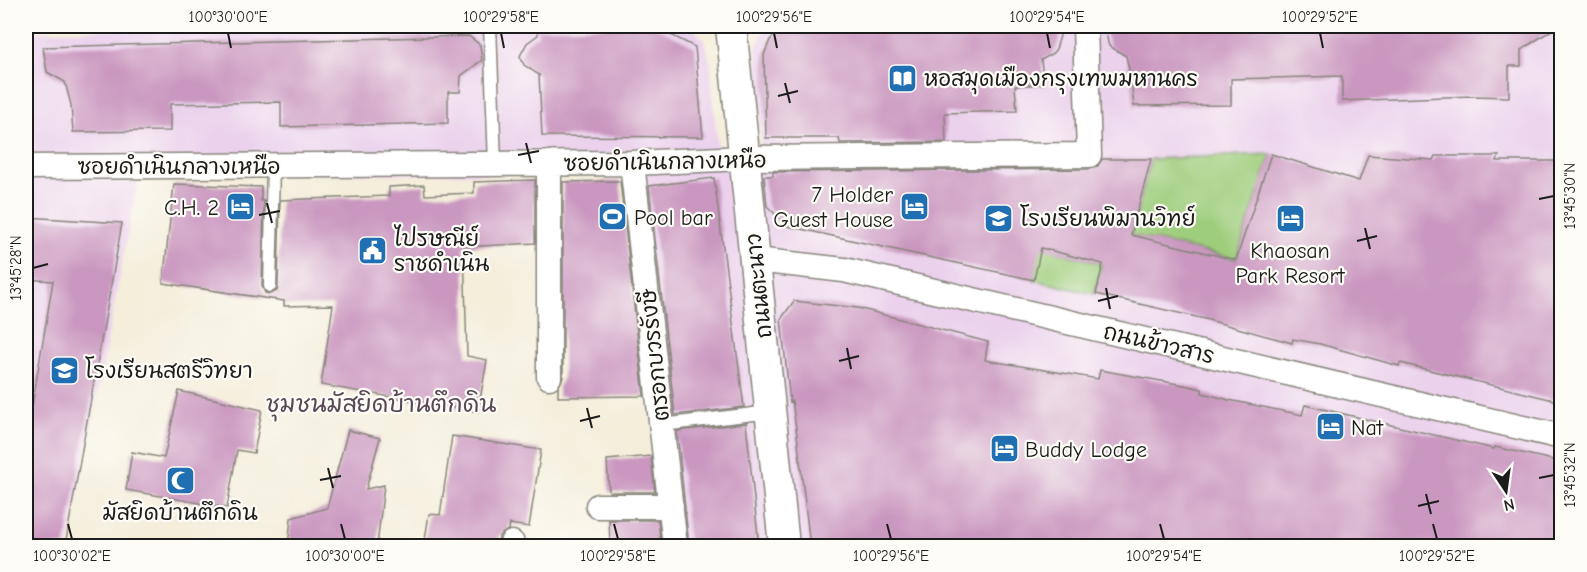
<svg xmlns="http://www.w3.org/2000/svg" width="1587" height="572" viewBox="0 0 1587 572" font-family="'Comic Neue','Playpen Sans Thai',sans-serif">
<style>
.built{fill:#ebd1ec}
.green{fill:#9ecd7b;stroke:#5d744c;stroke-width:1.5}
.building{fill:#ca97c0}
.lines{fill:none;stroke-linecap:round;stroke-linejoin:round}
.service-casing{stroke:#88857c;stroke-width:15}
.minor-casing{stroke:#88857c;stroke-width:27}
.tertiary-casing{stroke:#88857c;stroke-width:33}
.service{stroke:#fff;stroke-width:12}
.minor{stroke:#fff;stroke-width:24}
.tertiary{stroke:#fff;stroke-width:30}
.ticks{fill:none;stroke:#1c1c1c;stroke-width:2}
.labels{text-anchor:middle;stroke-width:4.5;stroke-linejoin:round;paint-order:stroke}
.poi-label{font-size:22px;fill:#1c1c1c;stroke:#fdfcf7;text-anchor:start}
.street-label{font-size:22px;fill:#1c1c1c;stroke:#fdfcf7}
.neighbourhood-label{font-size:24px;fill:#594755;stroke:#fdfcf7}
.neatline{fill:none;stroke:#1c1c1c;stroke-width:2}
.ticks-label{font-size:15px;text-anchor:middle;fill:#1c1c1c}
</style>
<rect width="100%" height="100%" fill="#fdfcf7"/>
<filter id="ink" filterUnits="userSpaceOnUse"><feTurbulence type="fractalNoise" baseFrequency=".0167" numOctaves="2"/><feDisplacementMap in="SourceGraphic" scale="12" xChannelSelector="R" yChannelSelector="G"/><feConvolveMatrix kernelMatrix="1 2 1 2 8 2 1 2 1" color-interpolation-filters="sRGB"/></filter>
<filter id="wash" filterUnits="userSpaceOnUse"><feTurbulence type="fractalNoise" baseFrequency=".008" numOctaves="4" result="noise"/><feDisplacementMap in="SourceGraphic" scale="24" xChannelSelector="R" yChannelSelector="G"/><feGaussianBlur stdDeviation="1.35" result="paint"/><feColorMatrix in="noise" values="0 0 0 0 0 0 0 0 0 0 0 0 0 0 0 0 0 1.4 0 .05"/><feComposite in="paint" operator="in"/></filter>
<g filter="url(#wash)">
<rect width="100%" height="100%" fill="#f4eedb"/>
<!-- built -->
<path class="built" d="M222,26H691L705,41L710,62L718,154L761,151L756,48L765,27L769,26H1561V546H667L630,174H139L68,546H26V32Z"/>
<!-- green -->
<path class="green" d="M1271,154L1236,259L1131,235L1151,159Z
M1037,246L1102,264L1094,294L1034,280Z"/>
<g id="blocks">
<!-- building -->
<path class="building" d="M653,26L695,47L703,137L542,136L539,75L524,65L520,56L527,43L538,35L537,29Z
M783,26H1057L1060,36L1056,49L1052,54L1041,60L1044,84L1015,86L1017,111L945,113L946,142L840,143L839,138H766L764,55L770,40Z
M1104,26H1558L1521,50V66H1509V97L1472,96L1342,101V76L1231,79V105L1134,106L1131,79L1126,56L1109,46Z
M469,36L480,45L482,60L461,76L460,92H448V123L281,127V102L170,104V131L73,132L71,105L65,82L47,72L43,47Z
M1271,154L1359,181L1368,155L1433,160L1435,156H1499L1497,161H1562V402L1400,363L1399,366L1320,344L1293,339L1292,343L1205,319L1096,294L1103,264L1041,248L1034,280L787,226L767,206L764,176H773V172L1089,169L1097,167L1102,159H1151L1131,235L1236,260Z
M714,178L744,407L675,415L649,186Z
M535,180V243L464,247L467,356L487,360L478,412L321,385L333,305L284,306V301L163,283L174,184L261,187V201H264L262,286L265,293L270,294L277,291L278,286L280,200L389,196V187L424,185L425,195L474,193V182Z
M620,181L644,396L558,397V388L563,377V182Z
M26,217L122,223L65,546H26V442L53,281L26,279Z
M794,301L858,308L988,342L985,360L1098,379L1100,370L1184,385L1202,389V393L1229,400L1302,415L1305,405L1494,449L1495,447L1562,462V546H1221L1192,542V546H1082L1060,543L1059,546H810L797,435L792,401L790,402L781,319Z
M179,391L262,410L254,453L237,450L227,508L126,490L132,452L164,458Z
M746,423L759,546H689L677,431Z
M348,430L380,438L366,489L384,485L377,546H288L291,518L327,508Z
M452,436L541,450L529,527L510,524L509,529L499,536L498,546H424L429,514L440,515Z
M651,456L655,492H609L607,460Z
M609,520H658L661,546H610Z"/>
</g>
</g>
<g filter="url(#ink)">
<use href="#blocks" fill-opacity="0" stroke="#88857c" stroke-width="1.5"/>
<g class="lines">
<defs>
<path id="service" d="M490,26L495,164
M270,286L273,166
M662,425L770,412"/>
<path id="minor" d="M632,163L675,546
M26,167L632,163L744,158L1089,155L1085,26
M755,260L844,270L1562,437
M549,377V163
M598,506H671
M512,543V546"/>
<path id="tertiary" d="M731,26L784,546"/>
</defs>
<!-- service casing -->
<use href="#service" class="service-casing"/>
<!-- minor casing -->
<use href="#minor" class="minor-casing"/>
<!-- tertiary casing -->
<use href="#tertiary" class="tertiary-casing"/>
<!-- service -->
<use href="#service" class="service"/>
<!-- minor -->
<use href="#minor" class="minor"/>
<!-- tertiary -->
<use href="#tertiary" class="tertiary"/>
</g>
</g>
<!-- ticks -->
<path class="ticks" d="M228,33L231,48M501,33L504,48M774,33L777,48M1047,33L1050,48M1320,33L1323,48M785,83L790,103M778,96L798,91M526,143L531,163M518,155L539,151M1539,199L1554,196M267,203L272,223M259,215L280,211M1365,228L1370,249M1357,241L1377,236M33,268L48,264M1106,288L1110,309M1098,301L1118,296M847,348L851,369M839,361L859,356M587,408L592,428M580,421L600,416M328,468L333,488M1539,478L1554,475M320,480L341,476M1426,494L1431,514M1418,506L1439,501M68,524L72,539M341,524L345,539M614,524L618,539M887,524L891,539M1160,524L1164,539M1433,524L1437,539"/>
<!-- icons -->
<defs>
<symbol id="library-square" viewBox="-11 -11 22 22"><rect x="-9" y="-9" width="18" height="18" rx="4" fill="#1f6fb2" stroke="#fdfcf7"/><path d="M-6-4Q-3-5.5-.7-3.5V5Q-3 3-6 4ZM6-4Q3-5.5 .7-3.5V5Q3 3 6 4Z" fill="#fff"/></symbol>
<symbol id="hotel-square" viewBox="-11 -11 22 22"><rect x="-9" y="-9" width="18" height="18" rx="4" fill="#1f6fb2" stroke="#fdfcf7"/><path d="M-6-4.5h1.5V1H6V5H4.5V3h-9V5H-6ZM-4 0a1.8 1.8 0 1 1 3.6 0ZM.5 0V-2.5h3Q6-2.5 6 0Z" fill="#fff"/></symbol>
<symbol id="stadium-square" viewBox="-11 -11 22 22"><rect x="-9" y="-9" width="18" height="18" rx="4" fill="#1f6fb2" stroke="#fdfcf7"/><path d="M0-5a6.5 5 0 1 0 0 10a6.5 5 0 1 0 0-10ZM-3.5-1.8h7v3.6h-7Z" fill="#fff"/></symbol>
<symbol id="school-square" viewBox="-11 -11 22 22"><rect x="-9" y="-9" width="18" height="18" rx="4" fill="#1f6fb2" stroke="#fdfcf7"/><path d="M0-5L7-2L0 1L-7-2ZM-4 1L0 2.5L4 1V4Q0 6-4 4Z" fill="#fff"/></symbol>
<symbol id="civic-square" viewBox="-11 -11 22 22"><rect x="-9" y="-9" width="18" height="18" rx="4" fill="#1f6fb2" stroke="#fdfcf7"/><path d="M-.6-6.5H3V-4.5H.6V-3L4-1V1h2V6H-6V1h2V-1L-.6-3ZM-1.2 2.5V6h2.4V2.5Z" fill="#fff"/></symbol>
<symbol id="mosque-square" viewBox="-11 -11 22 22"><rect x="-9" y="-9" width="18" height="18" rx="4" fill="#1f6fb2" stroke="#fdfcf7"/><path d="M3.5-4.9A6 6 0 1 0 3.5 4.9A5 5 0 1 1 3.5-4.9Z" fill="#fff"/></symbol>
</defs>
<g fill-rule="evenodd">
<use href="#library-square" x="886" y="62" width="33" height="33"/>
<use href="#hotel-square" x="224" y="190" width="33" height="33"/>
<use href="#hotel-square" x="898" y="190" width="33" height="33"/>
<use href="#stadium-square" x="596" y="200" width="33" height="33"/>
<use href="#school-square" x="982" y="202" width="33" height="33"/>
<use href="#hotel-square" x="1274" y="202" width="33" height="33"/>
<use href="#civic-square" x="356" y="234" width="33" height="33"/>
<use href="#school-square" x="48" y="354" width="33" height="33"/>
<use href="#hotel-square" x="1314" y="410" width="33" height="33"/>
<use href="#hotel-square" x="988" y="432" width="33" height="33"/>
<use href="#mosque-square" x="164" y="464" width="33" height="33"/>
</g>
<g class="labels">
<!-- poi labels -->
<g class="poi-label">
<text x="924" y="86">หอสมุดเมืองกรุงเทพมหานคร</text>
<text x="893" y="202" text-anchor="end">7 Holder<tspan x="893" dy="25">Guest House</tspan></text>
<text x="219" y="215" text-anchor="end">C.H. 2</text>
<text x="634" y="225">Pool bar</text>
<text x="1020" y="226">โรงเรียนพิมานวิทย์</text>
<text x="394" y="246">ไปรษณีย์<tspan x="394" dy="25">ราชดำเนิน</tspan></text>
<text x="1290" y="258" text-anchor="middle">Khaosan<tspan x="1290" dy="25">Park Resort</tspan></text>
<text x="85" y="378">โรงเรียนสตรีวิทยา</text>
<text x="1351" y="435">Nat</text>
<text x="1025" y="457">Buddy Lodge</text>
<text x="180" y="520" text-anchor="middle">มัสยิดบ้านตึกดิน</text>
</g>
<!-- street labels -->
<g class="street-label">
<text transform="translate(665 161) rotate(-1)" y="8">ซอยดำเนินกลางเหนือ</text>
<text x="179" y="174">ซอยดำเนินกลางเหนือ</text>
<text transform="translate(758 286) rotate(-96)" y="8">ถนนตะนาว</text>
<text transform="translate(1159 343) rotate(13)" y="8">ถนนข้าวสาร</text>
<text transform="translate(654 355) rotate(-96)" y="8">ตรอกบวรรังษี</text>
</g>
<!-- neighbourhood labels -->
<g class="neighbourhood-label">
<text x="381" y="412">ชุมชนมัสยิดบ้านตึกดิน</text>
</g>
</g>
<!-- margin -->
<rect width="1587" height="572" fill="none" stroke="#fdfcf7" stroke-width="66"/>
<!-- north arrow -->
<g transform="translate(1506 491) rotate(167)" stroke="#fdfcf7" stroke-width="4.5" paint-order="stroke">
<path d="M0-4.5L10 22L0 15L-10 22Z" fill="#1c1c1c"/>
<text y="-9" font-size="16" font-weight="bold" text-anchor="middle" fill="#1c1c1c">N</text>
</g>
<rect x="33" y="33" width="1521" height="506" class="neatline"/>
<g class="ticks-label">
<text x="228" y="22">100°30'00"E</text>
<text x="501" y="22">100°29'58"E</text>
<text x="774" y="22">100°29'56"E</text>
<text x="1047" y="22">100°29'54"E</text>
<text x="1320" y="22">100°29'52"E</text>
<text transform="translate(1570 196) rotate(-90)" y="5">13°45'30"N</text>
<text transform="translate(16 268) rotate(-90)" y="5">13°45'28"N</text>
<text transform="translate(1570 475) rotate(-90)" y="5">13°45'32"N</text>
<text x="72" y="561">100°30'02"E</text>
<text x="345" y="561">100°30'00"E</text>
<text x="618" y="561">100°29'58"E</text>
<text x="891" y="561">100°29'56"E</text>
<text x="1164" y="561">100°29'54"E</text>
<text x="1437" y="561">100°29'52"E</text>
</g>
</svg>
